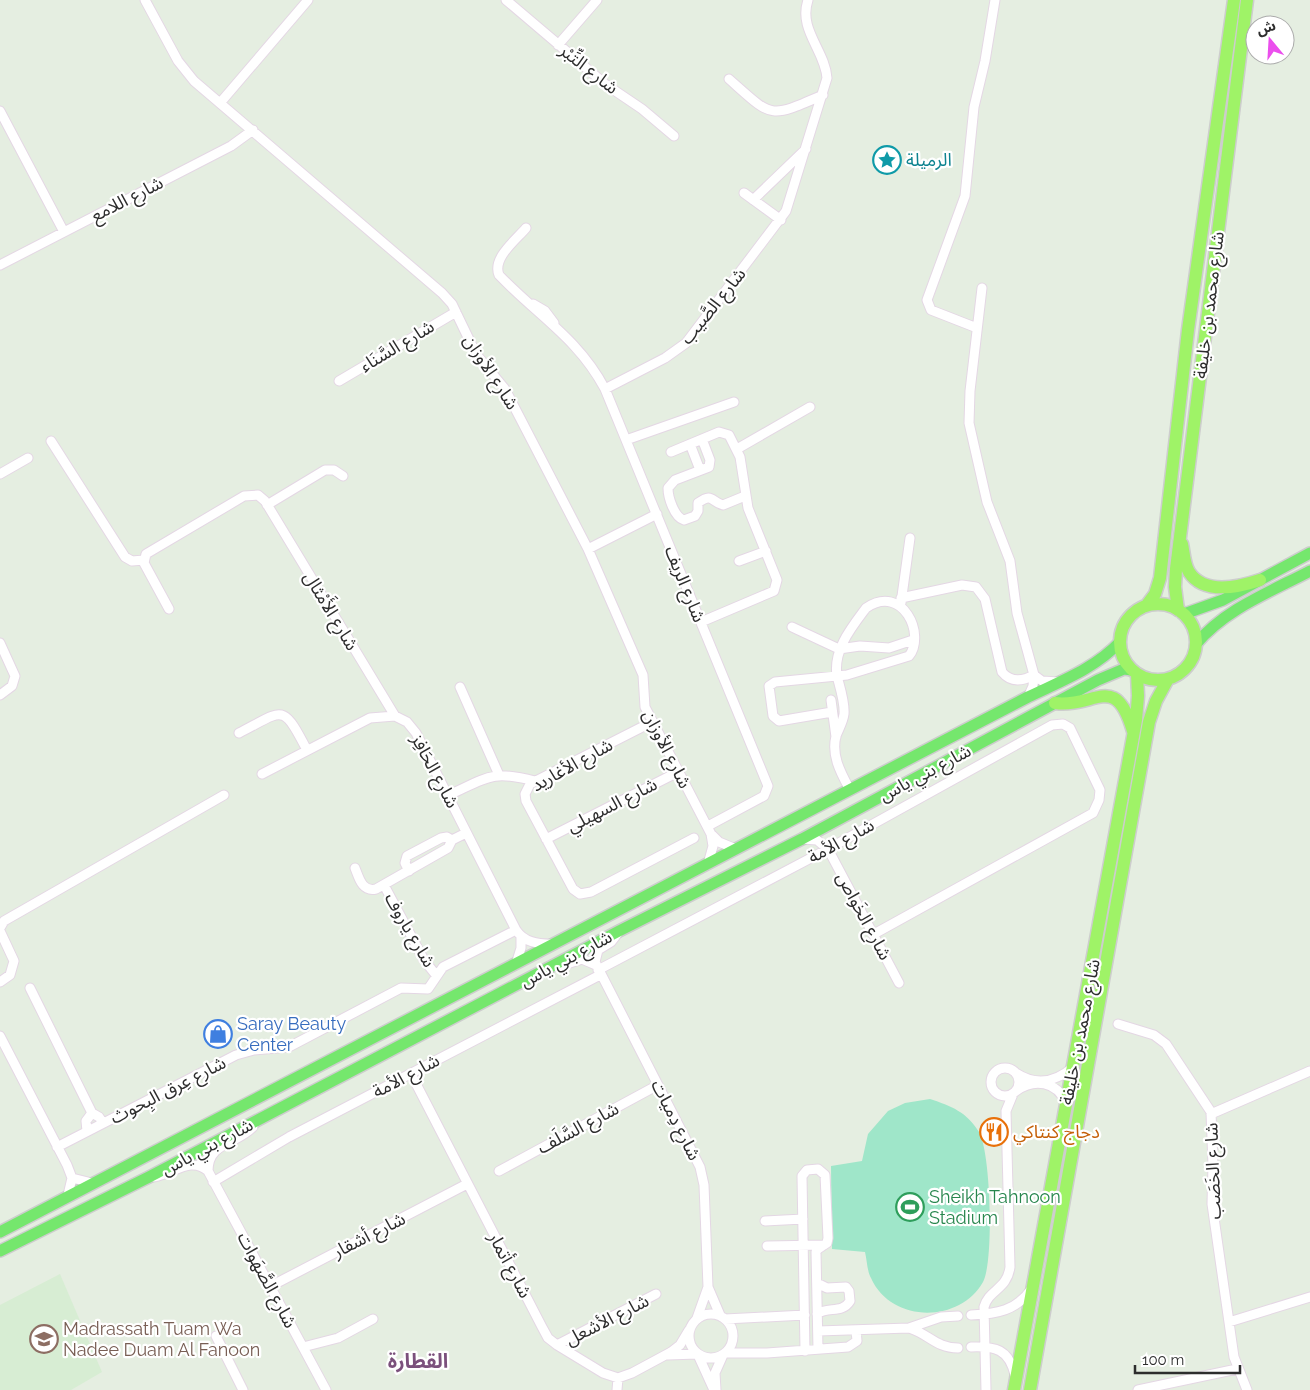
<svg xmlns="http://www.w3.org/2000/svg" width="1310" height="1390" viewBox="0 0 1310 1390" font-family="Raleway,'Noto Sans Arabic',sans-serif">
<style>
.education{fill:#d7edd3}
.pitch{fill:#9fe6c9}
.lines{fill:none;stroke-linecap:round;stroke-linejoin:round}
.minor-casing{stroke:#e4d7e4;stroke-width:11}
.major-casing{stroke:#cdcdcd;stroke-width:14}
.highway-casing{stroke:#cdcdcd;stroke-width:15}
.minor{stroke:#fff;stroke-width:9}
.major{stroke:#75e76d;stroke-width:11}
.highway{stroke:#9ff367;stroke-width:12}
.labels{text-anchor:middle;stroke-width:4.5;stroke-linejoin:round;paint-order:stroke}
.street-label{font-size:18px;fill:#2d2d2d;stroke:#fff}
.culture-label{font-size:18px;fill:#0d838f;stroke:#fff;text-anchor:start}
.shop-label{font-size:18px;fill:#366cbe;stroke:#fff;text-anchor:start}
.food-label{font-size:18px;fill:#c56008;stroke:#fff;text-anchor:start}
.leisure-label{font-size:18px;fill:#27864d;stroke:#fff;text-anchor:start}
.education-label{font-size:18px;fill:#785e54;stroke:#fff;text-anchor:start}
.quarter-label{font-size:20px;font-weight:bold;fill:#7b507c;stroke:#fff}
</style>
<rect width="100%" height="100%" fill="#e5eee1"/>
<!-- education -->
<path class="education" d="M60,1274L102,1372L71,1390H0V1305Z"/>
<!-- pitch -->
<path class="pitch" d="M930,1099C951,1106 967,1112 979,1132C991,1152 994,1262 983,1282C959,1324 891,1323 871,1278C867,1271 867,1260 865,1252L832,1249L831,1166L862,1161L868,1134L888,1111L905,1103Z"/>
<g class="lines">
<defs>
<path id="minor" d="M145,0L178,61L194,81L442,293L452,304L476,354L505,389L588,549L643,675L645,707L711,834L713,846L708,864
M506,0L605,84L642,109L674,136
M558,45L597,0
M729,79C773,118 768,119 823,95
M220,103L308,0
M0,111L64,232
M744,193L781,220
M753,200L806,149
M526,228C516,240 492,258 499,275C537,315 578,338 605,389L768,786L764,796L708,826
M0,265L231,146L253,130
M982,288L970,391L969,423L987,502L1010,561L1017,613L1034,675L1033,686L1028,697
M533,304L545,311L554,323
M977,328L931,310L927,300L965,196L974,107L985,61L995,0
M339,381L456,312
M605,389L665,358L686,343L786,211L827,78C825,50 798,30 808,0
M702,439L710,460L709,467L675,480L668,488C668,497 674,517 684,520L695,516L698,511V503C713,492 711,502 723,505L745,496
M626,440L734,402
M51,441L125,557L132,561L144,560
M690,444L700,470
M737,449L810,407
M671,452L719,432L729,435L740,457L748,508L777,580L774,591L701,622
M0,474L28,458
M267,505L325,470H334L343,476
M588,549L657,514
M739,561L766,551
M901,598L962,585L976,587L985,599L1002,672C1011,683 1023,681 1034,675
M901,603L910,538
M169,609L144,563L146,554L244,496L258,495L265,501L395,716
M792,627L839,649L860,646L889,648L913,640
M0,643L15,676L12,686L0,695
M1034,675L1042,681L1059,682
M460,687L499,775
M831,700L836,737
M832,712L779,721L773,716L769,686L775,682L837,676L847,675L909,656C926,635 903,583 866,608C851,628 833,650 837,676C840,688 845,702 844,714C843,722 839,728 836,736C831,756 841,773 850,790
M652,722L530,784L525,794L526,801L573,889L580,894L591,892L694,838
M239,733C284,710 282,702 307,750
M262,774L370,718L395,716L407,722L416,733L516,930C524,942 537,944 551,944
M449,795C488,777 492,770 535,781
M711,834L719,842L736,849
M546,839L678,772
M802,839L817,840L828,849L899,983
M355,868C359,878 362,892 376,889L448,848L452,840L466,833
M409,871L405,863L407,856L441,838L447,837L452,840
M384,885L424,960L436,975
M0,928L4,921L224,795
M0,931L14,961L10,975L0,982
M618,933L611,942L598,950L595,962L700,1167L704,1185L708,1287L720,1315
M516,964L521,948V937
M561,966L582,959L596,965
M598,970L828,849L1052,725L1063,724L1070,728L1100,790L1099,800L1093,813L874,934
M30,988L92,1113L99,1117L103,1123
M1118,1024L1154,1035L1166,1044L1211,1112L1213,1165L1212,1204L1234,1357L1247,1390
M0,1036L67,1165L72,1178L68,1195
M991 1082a14 14 0 1 1 28 0a14 14 0 1 1-28 0Z
M1016,1073C1036,1086 1056,1082 1073,1067
M411,1074L542,1327L548,1338L557,1345L603,1373L618,1378L632,1373L671,1352L680,1345L689,1330
M1016,1091C1034,1078 1057,1081 1066,1103
M1211,1114L1310,1071
M87,1131L86,1121L92,1113
M57,1147L236,1055L254,1050L289,1047L401,988L428,989L443,967L516,930
M208,1171C208,1142 236,1145 253,1127V1123
M499,1171L658,1085
M154,1177C175,1173 191,1156 208,1171L326,1390
M72,1178L92,1183
M213,1182L289,1137L600,975
M765,1221L803,1219
M767,1246L824,1245
M817,1283L827,1288L846,1287L849,1291L850,1301C842,1314 828,1306 817,1314
M271,1286L467,1184
M689 1336a22 22 0 1 1 44 0a22 22 0 1 1-44 0Z
M971,1315C996,1314 1017,1311 1032,1288
M697,1318L708,1287
M725,1319L805,1315
M1229,1322L1310,1297
M909,1328C929,1334 936,1348 958,1348
M818,1331L909,1328L941,1317L958,1316
M216,1336L243,1390
M557,1345L656,1294
M303,1347L338,1338L373,1319
M971,1347C995,1346 1009,1349 1015,1375
M805,1351L802,1176L807,1170L818,1169L825,1175L828,1238L827,1243L818,1249L816,1252L818,1349
M726,1353H767L848,1347L857,1341L856,1330
M668,1355L697,1354
M698,1355L714,1390
M617,1390L618,1378
M716,1390L715,1373L723,1355
M986,1390L984,1307C989,1289 1007,1290 1010,1267L1006,1111L1013,1094
M1138,1390L1237,1369"/>
<path id="major" d="M1184,614L1223,600L1310,553
M1196,644C1225,609 1270,592 1310,571
M0,1232L1028,697C1061,681 1094,669 1120,642
M0,1251L149,1177L619,931L802,839L1098,680L1124,669L1132,670"/>
<path id="highway" d="M1182,544C1184,553 1184,564 1189,572C1204,595 1239,587 1260,580
M1120 642a38 38 0 1 1 76 0a38 38 0 1 1-76 0Z
M1146,606L1155,594L1160,578L1188,330L1234,0
M1178,610L1175,587L1176,569L1247,0
M1055,703C1096,708 1115,671 1133,731
M1014,1390L1136,720L1138,696L1137,674
M1030,1390L1149,722L1156,701L1168,679"/>
</defs>
<!-- minor casing -->
<use href="#minor" class="minor-casing"/>
<!-- major casing -->
<use href="#major" class="major-casing"/>
<!-- highway casing -->
<use href="#highway" class="highway-casing"/>
<!-- minor -->
<use href="#minor" class="minor"/>
<!-- major -->
<use href="#major" class="major"/>
<!-- highway -->
<use href="#highway" class="highway"/>
</g>
<!-- icons -->
<defs>
<symbol id="sight-ring" viewBox="-11 -11 22 22"><circle r="9.5" fill="#fff" stroke="#0f9aa8" stroke-width="1.5"/><path d="M0-6L1.8-2.2L6-1.7L2.9 1.2L3.7 5.4L0 3.3L-3.7 5.4L-2.9 1.2L-6-1.7L-1.8-2.2Z" fill="#0f9aa8"/></symbol>
<symbol id="shop-ring" viewBox="-11 -11 22 22"><circle r="9.5" fill="#fff" stroke="#3f7fe0" stroke-width="1.5"/><path d="M-5-2.5h2.3a2.7 3.5 0 0 1 5.4 0H5L5.5 6h-11ZM-1.5-2.5h3a1.5 2.3 0 0 0-3 0Z" fill="#3f7fe0"/></symbol>
<symbol id="restaurant-ring" viewBox="-11 -11 22 22"><circle r="9.5" fill="#fff" stroke="#e8710a" stroke-width="1.5"/><path d="M-5-6h1v4h1v-4h1v4h1v-4h1v5L-1.5 .5V6h-2V.5L-5-1ZM5-6V6H3V1.5H1.5Q1.5-4 5-6Z" fill="#e8710a"/></symbol>
<symbol id="stadium-ring" viewBox="-11 -11 22 22"><circle r="9.5" fill="#fff" stroke="#2e9e5b" stroke-width="1.5"/><path d="M0-5a6.5 5 0 1 0 0 10a6.5 5 0 1 0 0-10ZM-3.5-1.8h7v3.6h-7Z" fill="#2e9e5b"/></symbol>
<symbol id="school-ring" viewBox="-11 -11 22 22"><circle r="9.5" fill="#fff" stroke="#8d6e63" stroke-width="1.5"/><path d="M0-5L7-2L0 1L-7-2ZM-4 1L0 2.5L4 1V4Q0 6-4 4Z" fill="#8d6e63"/></symbol>
</defs>
<g fill-rule="evenodd">
<use href="#sight-ring" x="871" y="144" width="32" height="32"/>
<use href="#shop-ring" x="202" y="1018" width="32" height="32"/>
<use href="#restaurant-ring" x="978" y="1116" width="32" height="32"/>
<use href="#stadium-ring" x="894" y="1191" width="32" height="32"/>
<use href="#school-ring" x="28" y="1323" width="32" height="32"/>
</g>
<g class="labels">
<!-- street labels -->
<g class="street-label">
<text transform="translate(589 69) rotate(38)" y="6">شارع التِّبْر</text>
<text transform="translate(127 199) rotate(-27)" y="6">شارع اللامع</text>
<text transform="translate(1209 305) rotate(-83)" y="6">شارع محمد بن خليفة</text>
<text transform="translate(713 306) rotate(-51)" y="6">شارع الصَّيب</text>
<text transform="translate(397 346) rotate(-31)" y="6">شارع السَّنَاء</text>
<text transform="translate(491 372) rotate(57)" y="6">شارع الأوزان</text>
<text transform="translate(685 584) rotate(68)" y="6">شارع الريف</text>
<text transform="translate(331 611) rotate(59)" y="6">شارع الأَمْثال</text>
<text transform="translate(667 749) rotate(63)" y="6">شارع الأوزان</text>
<text transform="translate(572 765) rotate(-29)" y="6">شارع الأغاريد</text>
<text transform="translate(435 771) rotate(62)" y="6">شارع الحَافِز</text>
<text transform="translate(925 773) rotate(-28)" y="6">شارع بني ياس</text>
<text transform="translate(612 805) rotate(-27)" y="6">شارع السهيلي</text>
<text transform="translate(841 841) rotate(-29)" y="6">شارع الأمة</text>
<text transform="translate(864 916) rotate(62)" y="6">شارع الخَواص</text>
<text transform="translate(410 930) rotate(60)" y="6">شارع ياروف</text>
<text transform="translate(566 959) rotate(-28)" y="6">شارع بني ياس</text>
<text transform="translate(1080 1032) rotate(-79)" y="6">شارع محمد بن خليفة</text>
<text transform="translate(406 1076) rotate(-28)" y="6">شارع الأمة</text>
<text transform="translate(168 1090) rotate(-27)" y="6">شارع عِرق البِحوث</text>
<text transform="translate(676 1120) rotate(63)" y="6">شارع دِميات</text>
<text transform="translate(578 1128) rotate(-28)" y="6">شارع السَّلَف</text>
<text transform="translate(207 1147) rotate(-28)" y="6">شارع بني ياس</text>
<text transform="translate(1213 1171) rotate(-92)" y="6">شارع الخَصَب</text>
<text transform="translate(369 1235) rotate(-27)" y="6">شارع أشقار</text>
<text transform="translate(510 1265) rotate(62)" y="6">شارع أتمار</text>
<text transform="translate(267 1280) rotate(62)" y="6">شارع الصَّهَوات</text>
<text transform="translate(607 1320) rotate(-27)" y="6">شارع الأشعل</text>
</g>
<!-- culture labels -->
<g class="culture-label">
<text x="906" y="166">الرميلة</text>
</g>
<!-- shop labels -->
<g class="shop-label">
<text x="237" y="1030">Saray Beauty<tspan x="237" dy="21">Center</tspan></text>
</g>
<!-- food labels -->
<g class="food-label">
<text x="1013" y="1138">دجاج كنتاكي</text>
</g>
<!-- leisure labels -->
<g class="leisure-label">
<text x="929" y="1203">Sheikh Tahnoon<tspan x="929" dy="21">Stadium</tspan></text>
</g>
<!-- education labels -->
<g class="education-label">
<text x="63" y="1335">Madrassath Tuam Wa<tspan x="63" dy="21">Nadee Duam Al Fanoon</tspan></text>
</g>
<!-- quarter labels -->
<g class="quarter-label">
<text x="418" y="1368">القطارة</text>
</g>
</g>
<!-- north arrow -->
<g transform="translate(1270 40) rotate(342)"><circle r="24" fill="#ffffff" stroke="#ababab"/>
<path d="M0-4L9 19L0 12L-9 19Z" fill="#eb4fed"/>
<text y="-8" font-size="14" font-weight="bold" text-anchor="middle" fill="#2d2d2d">ش</text>
</g>
<!-- scale -->
<path d="M1135 1365v8h105v-8" fill="none" stroke="#2d2d2d" stroke-width="2.5"/>
<text x="1142" y="1365" font-size="15" fill="#2d2d2d" stroke="#ffffff" stroke-width="4" paint-order="stroke">100 m</text>
</svg>
